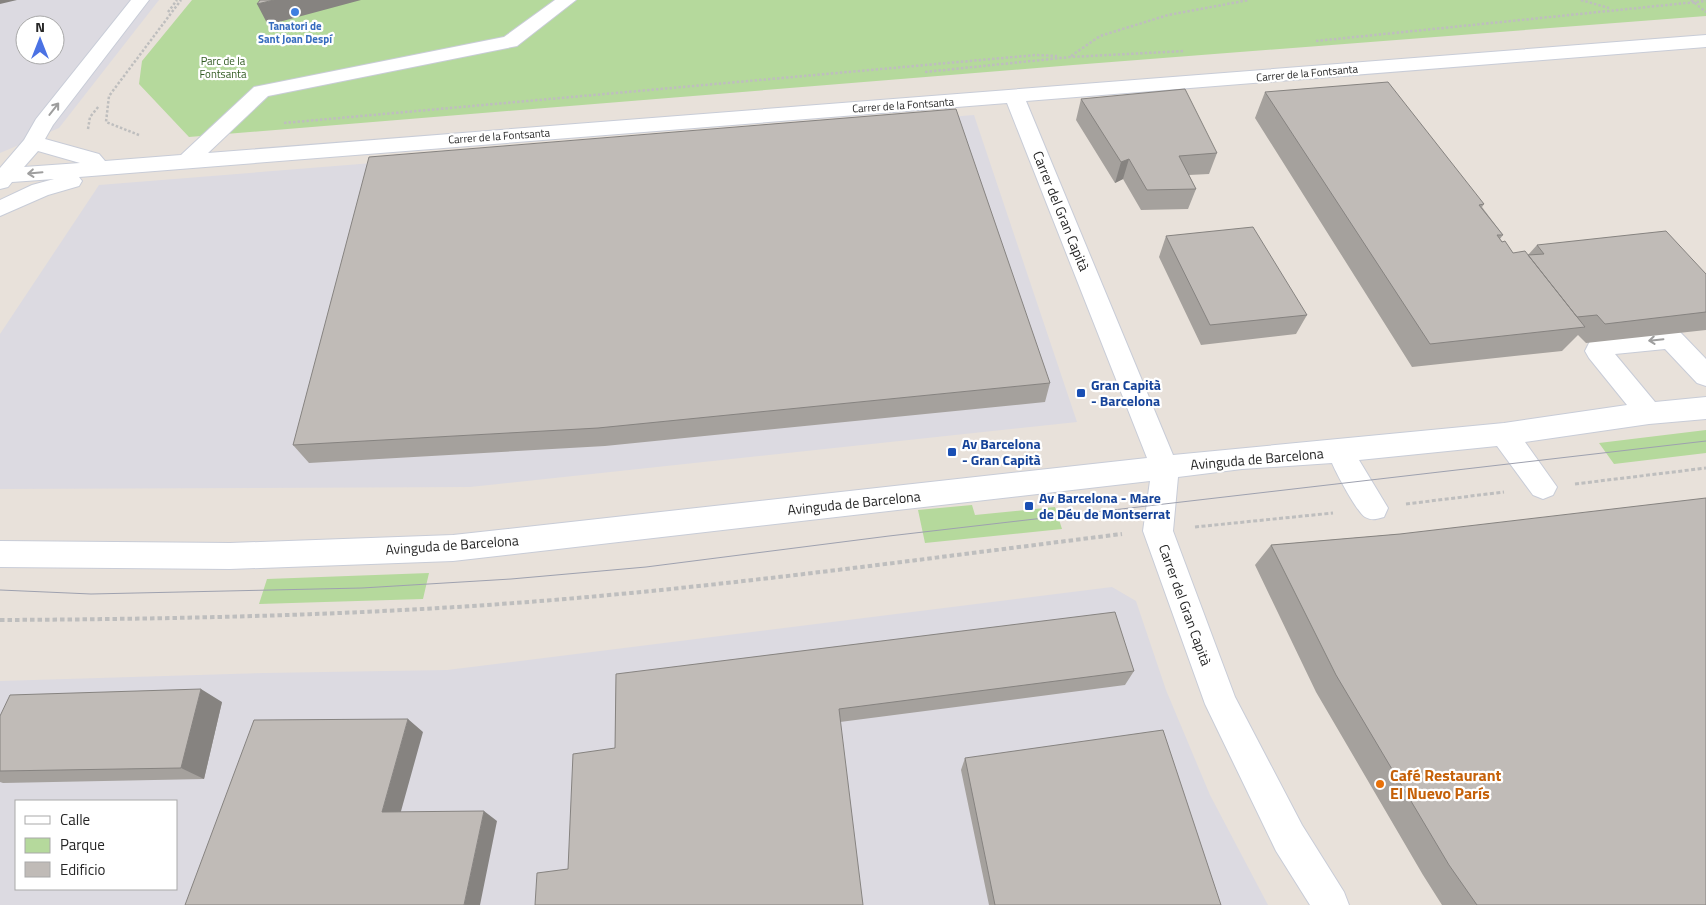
<svg xmlns="http://www.w3.org/2000/svg" width="1706" height="905" viewBox="0 0 1706 905" font-family="'Titillium Web',sans-serif">
<style>
.industrial{fill:#dcdae1;fill-rule:evenodd}
.green{fill:#b5d99c}
.lines{fill:none;stroke-linecap:round;stroke-linejoin:round}
.minor-casing{stroke:#c8ccd7;stroke-width:2}
.path-far2{stroke:#bebebe;stroke-width:2.5;stroke-dasharray:2.5 2;stroke-linecap:butt}
.path-far1{stroke:#bebebe;stroke-width:3;stroke-dasharray:4 2.5;stroke-linecap:butt}
.path{stroke:#bebebe;stroke-width:4;stroke-dasharray:4.5 3;stroke-linecap:butt}
.minor{fill:#fff;fill-rule:evenodd}
.tram{stroke:#9ea1af;stroke-width:1}
.wall{fill:#a5a19d}
.shaded-wall{fill:#868380}
.building{fill:#c0bbb7;stroke:#868380}
.oneway{stroke:#9e9e9e}
.shop-dot{fill:#3f7fe0;stroke:#fff;stroke-width:2}
.transit-dot{fill:#1a4fb4;stroke:#fff;stroke-width:2}
.food-dot{fill:#e8710a;stroke:#fff;stroke-width:2}
.labels{text-anchor:middle;stroke-width:4.5;stroke-linejoin:round;paint-order:stroke}
.far-shop-label{font-size:11px;font-weight:bold;fill:#366cbe;stroke:#fff}
.far-park-label{font-size:11px;fill:#315a21;stroke:#fff}
.far-street-label{font-size:11px;fill:#272727;stroke:#fff}
.street-label{font-size:14px;fill:#272727;stroke:#fff}
.transit-label{font-size:14px;font-weight:bold;fill:#164399;stroke:#fff;text-anchor:start}
.near-food-label{font-size:16px;font-weight:bold;fill:#c56008;stroke:#fff;text-anchor:start}
</style>
<rect width="100%" height="100%" fill="#e8e1da"/>
<!-- industrial -->
<path class="industrial" d="M0,0H159L59,128L0,153ZM25,25H55V55H25Z
M974,115L1077,422L470,487L0,489V334L99,185Z
M1112,587L1136,601L1166,690L1210,795L1268,905H0V681L265,673L447,670ZM16,801H176V889H16Z"/>
<!-- green -->
<path class="green" d="M192,0H1706V16L1073,65L189,137L139,84L142,61Z
M1706,430V453L1614,464L1599,443Z
M972,505L975,515L1055,507L1062,529L925,543L918,510Z
M429,573L423,599L259,604L267,579Z"/>
<g class="lines">
<defs>
<path id="minor" d="M131,0H149L53,125L45,139L99,154L105,161L181,155L254,87L504,37L555,0H576L517,46L268,96L208,153L1706,35V47L1026,101L1173,455L1504,423L1627,405L1589,358L1585,351L1591,339L1600,336L1671,330L1680,332L1706,359V386L1697,383L1665,349L1615,354L1655,402L1706,397V419L1649,424L1525,442L1557,487L1553,495L1543,499L1533,495L1497,446L1359,460L1388,508L1384,517C1377,519 1372,521 1365,517C1357,512 1336,473 1332,463L1242,469L1178,477L1173,531L1235,697L1302,825L1344,892L1349,905H1310L1276,851L1205,704L1143,531L1150,481L453,561L230,569L0,567V541L230,543L453,535L1147,458L1007,103L79,177L82,181L79,186L48,195L0,216V200L32,185L54,179L12,182L8,187L0,189V168L24,140L36,119ZM38,151L80,163L24,167Z"/>
</defs>
<!-- minor casing -->
<use href="#minor" class="minor-casing"/>
<!-- path-far2 -->
<path class="path-far2" d="M1581,0L1609,8
M1691,0L1706,12
M168,12L177,0
M1316,41L1706,1
M1071,56L1100,36L1168,15L1249,0
M925,72L1070,57L1185,51
M284,123L1036,55L1057,56
M88,129L90,117L99,106
M139,135L106,122L109,96L181,0"/>
<!-- path-far1 -->
<path class="path-far1" d="M1575,484L1706,468
M1406,504L1504,492
M1195,527L1333,513"/>
<!-- path -->
<path class="path" d="M0,620C189,619 377,615 565,599C752,583 937,557 1122,534"/>
<!-- minor -->
<use href="#minor" class="minor"/>
<!-- tram -->
<path class="tram" d="M0,590L91,594L362,588L511,579L646,567L889,536L1706,441"/>
</g>
<!-- wall -->
<path class="wall" d="M1265,92L1484,204L1482,207L1503,235L1500,239L1513,253L1528,255L1537,245L1706,274V330L1586,343L1578,335L1562,351L1412,367L1255,118Z
M1081,99L1217,153L1209,174L1189,175L1196,189L1188,209L1141,210L1123,179L1115,183L1076,120Z
M1166,236L1307,315L1296,334L1201,345L1159,257Z
M1050,383L1045,402L605,446L309,463L293,445Z
M1400,534L1706,905H1442L1423,875L1316,692L1255,565L1271,545Z
M1134,671L1125,685L840,722L568,869L615,748L616,674Z
M222,702L204,779L3,783L0,782V716Z
M965,758L1221,905H989L961,770Z"/>
<!-- shaded-wall -->
<path class="shaded-wall" d="M0,0H17L0,4Z
M274,0H361L268,25L257,4Z
M1129,159L1123,179L1115,183L1121,162Z
M201,689L222,702L204,779L181,768Z
M408,719L423,732L398,822L382,812Z
M484,811L497,821L480,905H464Z"/>
<!-- building -->
<path class="building" d="M260,0H274L257,4Z
M1388,82L1484,204L1479,205L1503,235H1497L1502,242L1505,241L1513,253L1525,251L1585,327L1430,344L1265,92Z
M1185,89L1217,153L1179,156L1196,189L1147,190L1129,159L1121,162L1081,99Z
M956,109L1050,383L598,428L293,445L369,157Z
M1253,227L1307,315L1210,325L1166,236Z
M1666,231L1706,274V312L1605,324L1597,315L1577,317L1528,255L1544,254L1537,245Z
M1706,498V905H1477L1449,865L1336,675L1271,545L1400,534Z
M1115,612L1134,671L839,709L863,905H535L537,873L568,869L573,754L615,748L616,674Z
M201,689L181,768L0,771V716L10,695Z
M408,719L382,812L484,811L464,905H185L254,720Z
M1163,730L1221,905H995L965,758Z"/>
<!-- one-way arrows -->
<defs><path id="oneway-shaft" d="M-6 0H5M1.5-3L5.5 0L1.5 3" fill="none" stroke-width="1.6" stroke-linecap="round" stroke-linejoin="round" transform="scale(1.25)"/></defs>
<g class="oneway">
<use href="#oneway-shaft" transform="translate(54 109) rotate(-52)"/>
<use href="#oneway-shaft" transform="translate(35 173) rotate(175)"/>
<use href="#oneway-shaft" transform="translate(1656 340) rotate(174)"/>
</g>
<!-- markers -->
<circle class="shop-dot" cx="295" cy="12" r="5"/>
<g class="transit-dot">
<rect x="1076" y="388" width="10" height="10" rx="2.5"/>
<rect x="947" y="447" width="10" height="10" rx="2.5"/>
<rect x="1024" y="501" width="10" height="10" rx="2.5"/>
</g>
<circle class="food-dot" cx="1380" cy="784" r="5"/>
<g class="labels">
<!-- far-shop labels -->
<g class="far-shop-label">
<text x="295" y="30">Tanatori de<tspan x="295" dy="13">Sant Joan Despí</tspan></text>
</g>
<!-- far-park labels -->
<g class="far-park-label">
<text x="223" y="65">Parc de la<tspan x="223" dy="13">Fontsanta</tspan></text>
</g>
<!-- far-street labels -->
<g class="far-street-label">
<text transform="translate(1307 73) rotate(-5)" y="4">Carrer de la Fontsanta</text>
<text transform="translate(903 105) rotate(-4)" y="4">Carrer de la Fontsanta</text>
<text transform="translate(499 136) rotate(-4)" y="4">Carrer de la Fontsanta</text>
</g>
<!-- street labels -->
<g class="street-label">
<text transform="translate(1061 211) rotate(68)" y="5">Carrer del Gran Capità</text>
<text transform="translate(1257 459) rotate(-5)" y="5">Avinguda de Barcelona</text>
<text transform="translate(854 503) rotate(-6)" y="5">Avinguda de Barcelona</text>
<text transform="translate(452 545) rotate(-4)" y="5">Avinguda de Barcelona</text>
<text transform="translate(1185 605) rotate(70)" y="5">Carrer del Gran Capità</text>
</g>
<!-- transit labels -->
<g class="transit-label">
<text x="1091" y="390">Gran Capità<tspan x="1091" dy="16">- Barcelona</tspan></text>
<text x="962" y="449">Av Barcelona<tspan x="962" dy="16">- Gran Capità</tspan></text>
<text x="1039" y="503">Av Barcelona - Mare<tspan x="1039" dy="16">de Déu de Montserrat</tspan></text>
</g>
<!-- near-food labels -->
<g class="near-food-label">
<text x="1390" y="781">Café Restaurant<tspan x="1390" dy="18">El Nuevo París</tspan></text>
</g>
</g>
<!-- legend -->
<rect x="15" y="800" width="162" height="90" fill="#ffffff" stroke="#a9a9a9"/>
<rect x="25" y="816" width="25" height="8" fill="#ffffff" stroke="#a9a9a9"/>
<text x="60" y="825" font-size="15" fill="#272727">Calle</text>
<rect x="25" y="838" width="25" height="15" fill="#b5d99c" stroke="#a9a9a9"/>
<text x="60" y="850" font-size="15" fill="#272727">Parque</text>
<rect x="25" y="862" width="25" height="15" fill="#c0bbb7" stroke="#a9a9a9"/>
<text x="60" y="875" font-size="15" fill="#272727">Edificio</text>
<!-- north arrow -->
<g transform="translate(40 40)"><circle r="24" fill="#ffffff" stroke="#a9a9a9"/>
<path d="M0-4L9 19L0 12L-9 19Z" fill="#4b72e4"/>
<text y="-8" font-size="14" font-weight="bold" text-anchor="middle" fill="#272727">N</text>
</g>
</svg>
